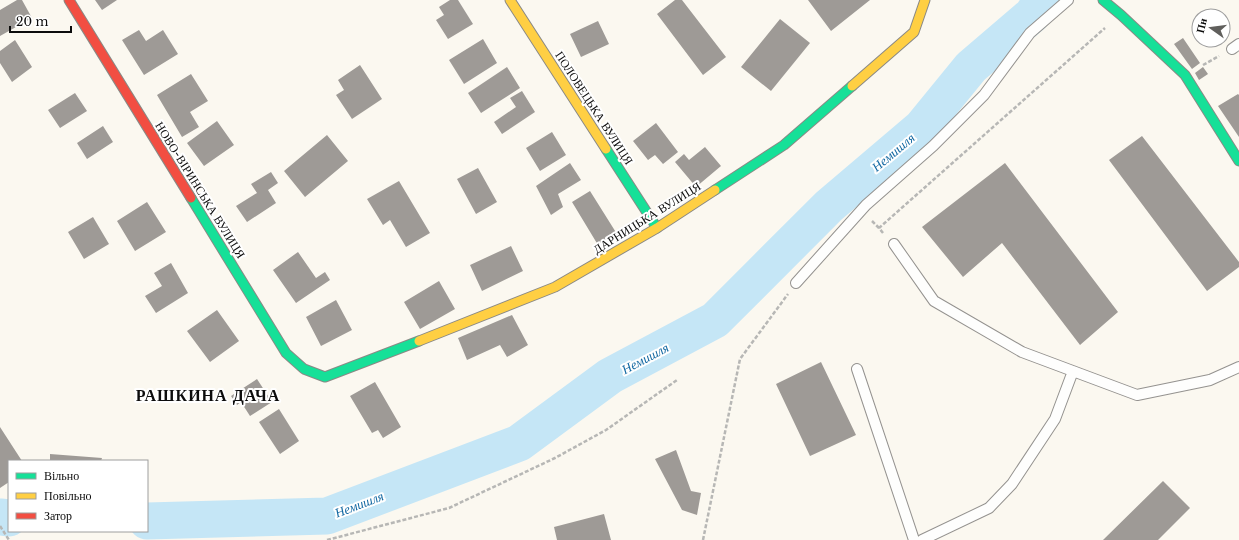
<svg xmlns="http://www.w3.org/2000/svg" width="1239" height="540" viewBox="0 0 1239 540" font-family="'Libre Baskerville',serif">
<style>
.lines{fill:none;stroke-linecap:round;stroke-linejoin:round}
.river{stroke:#c5e6f6;stroke-width:37}
.building{fill:#9e9a96}
.lane-casing{stroke:#94928f;stroke-width:12}
.fast-casing{stroke:#8a8985;stroke-width:11}
.slow-casing{stroke:#8a8985;stroke-width:11}
.jam-casing{stroke:#8a8985;stroke-width:11}
.path{stroke:#b7b7b5;stroke-width:2.5;stroke-dasharray:4 2;stroke-linecap:butt}
.lane{stroke:#fefefd;stroke-width:10}
.fast{stroke:#16e098;stroke-width:9}
.slow{stroke:#ffcf43;stroke-width:9}
.jam{stroke:#f24e42;stroke-width:9}
.labels{text-anchor:middle;stroke-width:4;stroke-linejoin:round;paint-order:stroke}
.street-label{font-size:12px;fill:#0c0c0c;stroke:#fff}
.water-label{font-size:13px;font-style:italic;fill:#1268a2;stroke:#fff}
.district-label{font-size:16px;font-weight:bold;letter-spacing:1px;fill:#0c0c0c;stroke:#fff}
</style>
<rect width="100%" height="100%" fill="#fbf8f0"/>
<g class="lines">
<!-- river -->
<path class="river" d="M0,517L9,518
M147,521L327,516L519,443L610,376L715,320L829,206L922,127L971,67L1032,15L1042,0"/>
</g>
<!-- building -->
<path class="building" d="M17,0H22L32,18L0,36V10Z
M95,0H117L102,10Z
M450,0H458L473,24L448,39L436,20L444,15L439,7Z
M675,0H682L726,57L703,75L657,14Z
M808,0H870L831,31Z
M780,19L810,43L771,91L741,67Z
M598,21L609,44L581,57L570,34Z
M139,30L146,41L163,30L178,54L144,75L122,40Z
M1183,38L1200,63L1192,69L1174,44Z
M483,39L497,63L464,84L449,60Z
M15,40L32,67L12,82L0,63V51Z
M360,65L382,99L352,119L336,95L344,90L338,80Z
M507,67L520,88L481,113L468,93Z
M1203,67L1208,74L1199,80L1195,73Z
M191,74L208,101L190,112L199,127L182,137L157,95Z
M522,91L535,112L502,134L494,122L516,107L510,98Z
M75,93L87,111L60,128L48,110Z
M1238,94L1239,95V137L1218,106Z
M217,121L234,145L204,166L187,143Z
M656,123L678,152L663,164L655,155L648,160L633,141Z
M103,126L113,142L87,159L77,143Z
M552,132L566,155L540,171L526,148Z
M327,135L348,161L305,197L284,171Z
M1142,136L1239,262V267L1207,291L1109,160Z
M705,147L721,166L696,187L675,162L684,154L689,160Z
M570,163L581,180L558,194L563,207L551,215L536,186Z
M1005,163L1118,312L1080,345L1002,243L963,277L922,227Z
M478,168L497,202L476,214L457,179Z
M271,172L278,183L268,190L276,203L247,222L236,206L257,193L251,184Z
M399,181L430,233L406,247L390,220L383,225L367,199Z
M590,191L617,234L598,245L572,202Z
M147,202L166,232L135,251L117,221Z
M93,217L109,244L84,259L68,232Z
M511,246L523,271L482,291L470,265Z
M298,252L316,278L325,272L330,280L296,303L273,270Z
M171,263L188,293L156,313L145,296L162,286L154,273Z
M439,281L455,309L420,329L404,302Z
M336,300L352,330L321,346L306,317Z
M217,310L239,341L210,362L187,331Z
M512,315L528,345L507,357L500,345L467,360L458,338Z
M821,362L856,435L810,456L776,384Z
M257,379L272,402L250,416L241,402L237,405L231,396Z
M375,382L401,427L383,438L378,430L372,433L350,396Z
M279,409L299,441L280,454L259,422Z
M0,427L22,461H9V482L0,488Z
M676,450L691,491L701,493L697,515L682,510L655,459Z
M50,454L102,458L101,461H50Z
M1163,481L1190,508L1158,540H1103Z
M604,514L611,540H557L554,527Z"/>
<g class="lines">
<defs>
<path id="lane" d="M1232,49L1239,44
M894,244L934,301L1022,352L1137,395L1210,380L1239,367
M796,283L866,205L933,146L984,95L1030,33L1068,0
M857,369L914,540
M922,540L989,508L1012,484L1055,419L1073,371"/>
<path id="fast" d="M1103,0L1121,15L1185,75L1239,161
M606,149L657,228
M715,190L784,145L852,86
M191,198L286,353L304,369L325,377L419,341"/>
<path id="slow" d="M510,0L606,149
M852,86L914,32L925,0
M419,341L555,287L657,228L715,190"/>
<path id="jam" d="M69,0L191,198"/>
</defs>
<!-- lane casing -->
<use href="#lane" class="lane-casing"/>
<!-- fast casing -->
<use href="#fast" class="fast-casing"/>
<!-- slow casing -->
<use href="#slow" class="slow-casing"/>
<!-- jam casing -->
<use href="#jam" class="jam-casing"/>
<!-- path -->
<path class="path" d="M1203,65L1219,56
M872,221L879,228
M883,233L879,228L1105,28
M0,526L9,540
M327,540L449,508L555,458L606,430L677,380
M703,540L740,359L788,294"/>
<!-- lane -->
<use href="#lane" class="lane"/>
<!-- fast -->
<use href="#fast" class="fast"/>
<!-- slow -->
<use href="#slow" class="slow"/>
<!-- jam -->
<use href="#jam" class="jam"/>
</g>
<g class="labels">
<!-- street labels -->
<g class="street-label">
<text transform="translate(594 108) rotate(57)" y="4">ПОЛОВЕЦЬКА ВУЛИЦЯ</text>
<text transform="translate(200 190) rotate(58)" y="4">НОВО-ВІРИНСЬКА ВУЛИЦЯ</text>
<text transform="translate(647 218) rotate(-32)" y="4">ДАРНИЦЬКА ВУЛИЦЯ</text>
</g>
<!-- water labels -->
<g class="water-label">
<text transform="translate(893 152) rotate(-40)" y="5">Немишля</text>
<text transform="translate(645 358) rotate(-28)" y="5">Немишля</text>
<text transform="translate(359 504) rotate(-21)" y="5">Немишля</text>
</g>
<!-- district labels -->
<g class="district-label">
<text x="208" y="401">РАШКИНА ДАЧА</text>
</g>
</g>
<!-- legend -->
<rect x="8" y="460" width="140" height="72" fill="#ffffff" stroke="#9e9e9e"/>
<rect x="16" y="473" width="20" height="6" fill="#16e098" stroke="#9e9e9e"/>
<text x="44" y="480" font-size="12" fill="#0c0c0c">Вільно</text>
<rect x="16" y="493" width="20" height="6" fill="#ffcf43" stroke="#9e9e9e"/>
<text x="44" y="500" font-size="12" fill="#0c0c0c">Повільно</text>
<rect x="16" y="513" width="20" height="6" fill="#f24e42" stroke="#9e9e9e"/>
<text x="44" y="520" font-size="12" fill="#0c0c0c">Затор</text>
<!-- north arrow -->
<g transform="translate(1211 28) rotate(284)"><circle r="19" fill="#ffffff" stroke="#9e9e9e"/>
<path d="M0-3L7 15L0 10L-7 15Z" fill="#605f5c"/>
<text y="-6" font-size="11" font-weight="bold" text-anchor="middle" fill="#0c0c0c">Пн</text>
</g>
<!-- scale -->
<path d="M10 26v6h61v-6" fill="none" stroke="#0c0c0c" stroke-width="2"/>
<text x="16" y="26" font-size="12" fill="#0c0c0c" stroke="#ffffff" stroke-width="3" paint-order="stroke">20 m</text>
</svg>
